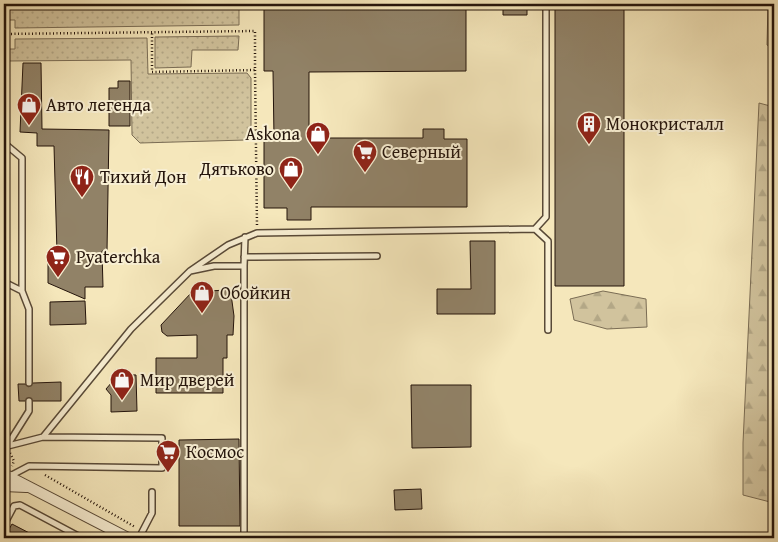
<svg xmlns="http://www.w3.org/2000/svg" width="778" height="542" viewBox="0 0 778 542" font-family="'Gentium Book Plus',serif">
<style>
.green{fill:url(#green-dots);stroke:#7a6c54}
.forest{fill:url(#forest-firs);stroke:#7a6c54}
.building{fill:#918267;stroke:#24140b}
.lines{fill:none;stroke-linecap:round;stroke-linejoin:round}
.service-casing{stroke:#584937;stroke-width:8}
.minor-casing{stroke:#584937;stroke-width:12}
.path{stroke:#24140b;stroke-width:2.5;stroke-dasharray:1 2.5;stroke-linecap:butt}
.service{stroke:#f8efd3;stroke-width:5}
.minor{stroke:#f8efd3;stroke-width:10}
.labels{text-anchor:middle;stroke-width:4;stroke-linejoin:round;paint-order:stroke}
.poi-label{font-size:18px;fill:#24140b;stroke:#f8efd3;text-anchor:start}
</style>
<defs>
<pattern id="green-dots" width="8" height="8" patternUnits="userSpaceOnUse" patternTransform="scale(1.25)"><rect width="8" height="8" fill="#d1c39d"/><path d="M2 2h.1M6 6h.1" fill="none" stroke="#b3a786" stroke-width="1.8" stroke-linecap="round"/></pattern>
<pattern id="forest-firs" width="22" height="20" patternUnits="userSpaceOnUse" patternTransform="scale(1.25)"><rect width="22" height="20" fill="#d1c39d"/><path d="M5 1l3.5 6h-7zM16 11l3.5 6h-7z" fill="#b3a786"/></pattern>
</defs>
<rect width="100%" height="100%" fill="#f5e7bb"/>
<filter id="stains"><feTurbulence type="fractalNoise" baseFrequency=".004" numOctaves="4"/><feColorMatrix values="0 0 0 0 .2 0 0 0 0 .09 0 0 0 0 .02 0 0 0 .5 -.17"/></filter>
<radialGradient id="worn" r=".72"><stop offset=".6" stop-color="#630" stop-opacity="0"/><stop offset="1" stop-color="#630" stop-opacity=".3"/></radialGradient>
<!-- green -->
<path class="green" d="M8,4H263H239V25L15,28V20H8Z
M239,36L238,50H192L191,67L155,68V37Z
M147,38L148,74L247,73L251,78V136L246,140L140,143L132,135L131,60L8,61V49H15V39Z"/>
<!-- forest -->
<path class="forest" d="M768,4H774V49L767,45Z
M759,103L774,107V503L743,495V443Z
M603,291L646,299L647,327L607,329L574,320L570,299Z"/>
<!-- building -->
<path class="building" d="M264,4H466V71L309,72V138H423V129H444V139H467V207H311V220H287V208H264V138H274L273,71H264Z
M503,4H527V15H503Z
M555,4H624V286H555Z
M23,63H41L42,129L109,130L107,251H102L103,287H85V299L48,283V258L57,253L54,146H37V133L20,132Z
M118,81H130V126H109V88H118Z
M470,241H495V314H437V289H471Z
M226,290L231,294L234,316L233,335H227V358H223V393H156V358H197V335L167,336L162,332L161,325L192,292Z
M85,301L86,324L50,325V302Z
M119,374L136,375L137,411L111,412V395L106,389Z
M61,382V401H33L29,397L25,401H19L18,384H25L29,387L33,383Z
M411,385H471V447L412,448Z
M239,439L240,526H179V440Z
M421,489L422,509L395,510L394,490Z
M12,524L39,538H4Z"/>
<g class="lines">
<defs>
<path id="service" d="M4,143L22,158V291
M535,229L548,241V330
M244,257L377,256
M244,266L245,237
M190,271L228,245L257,233L535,229L546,217V4
M4,282L22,291L29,309V383
M43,437L131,329L190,271L214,266H244V538
M7,446L29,411V401
M4,447L43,437L162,438V468L29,466L10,476
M4,525L14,506L20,505L82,538
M139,538L152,513V492"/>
<path id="minor" d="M4,474L128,538
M4,486L26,487"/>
</defs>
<!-- service casing -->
<use href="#service" class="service-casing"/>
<!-- minor casing -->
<use href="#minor" class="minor-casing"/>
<!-- path -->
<path class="path" d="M4,34L255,31V70L152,72V32
M4,68V4
M255,70L257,226
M10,453L14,461L12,466
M45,475L135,527
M149,535L156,538"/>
<!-- service -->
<use href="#service" class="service"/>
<!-- minor -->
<use href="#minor" class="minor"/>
</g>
<!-- icons -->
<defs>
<symbol id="shop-pin" viewBox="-11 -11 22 30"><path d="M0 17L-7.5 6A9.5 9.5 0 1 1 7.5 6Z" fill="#8f2418" stroke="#f8efd3"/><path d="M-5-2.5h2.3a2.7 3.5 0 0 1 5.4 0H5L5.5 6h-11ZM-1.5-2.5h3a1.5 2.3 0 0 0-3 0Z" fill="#fff"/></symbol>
<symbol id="building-pin" viewBox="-11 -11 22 30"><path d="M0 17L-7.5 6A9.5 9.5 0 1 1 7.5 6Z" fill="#8f2418" stroke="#f8efd3"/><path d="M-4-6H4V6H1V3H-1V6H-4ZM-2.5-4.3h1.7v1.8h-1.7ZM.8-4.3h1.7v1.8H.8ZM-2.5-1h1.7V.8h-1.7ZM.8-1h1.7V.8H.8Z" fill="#fff"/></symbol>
<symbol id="supermarket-pin" viewBox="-11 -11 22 30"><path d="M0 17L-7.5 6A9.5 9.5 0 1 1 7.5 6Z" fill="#8f2418" stroke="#f8efd3"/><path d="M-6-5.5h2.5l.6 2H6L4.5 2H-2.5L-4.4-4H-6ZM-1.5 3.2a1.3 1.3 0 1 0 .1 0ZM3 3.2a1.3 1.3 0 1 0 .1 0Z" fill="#fff"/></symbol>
<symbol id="restaurant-pin" viewBox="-11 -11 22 30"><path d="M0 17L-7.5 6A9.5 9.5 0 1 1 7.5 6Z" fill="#8f2418" stroke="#f8efd3"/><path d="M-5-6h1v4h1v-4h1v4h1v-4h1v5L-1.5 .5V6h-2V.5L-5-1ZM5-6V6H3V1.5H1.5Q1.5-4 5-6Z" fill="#fff"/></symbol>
</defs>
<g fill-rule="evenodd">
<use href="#shop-pin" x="15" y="91" width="28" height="38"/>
<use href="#building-pin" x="575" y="110" width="28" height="38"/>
<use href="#shop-pin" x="304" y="120" width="28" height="38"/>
<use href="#supermarket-pin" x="351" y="138" width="28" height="38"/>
<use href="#shop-pin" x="277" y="155" width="28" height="38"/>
<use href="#restaurant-pin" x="68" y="163" width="28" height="38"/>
<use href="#supermarket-pin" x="44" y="243" width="28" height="38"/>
<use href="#shop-pin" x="188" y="279" width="28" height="38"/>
<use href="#shop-pin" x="108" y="366" width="28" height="38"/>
<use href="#supermarket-pin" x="154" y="438" width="28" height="38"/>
</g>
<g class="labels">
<!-- poi labels -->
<g class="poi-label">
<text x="46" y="111">Авто легенда</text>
<text x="606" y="130">Монокристалл</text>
<text x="300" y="140" text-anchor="end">Askona</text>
<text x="382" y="158">Северный</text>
<text x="274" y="175" text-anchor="end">Дятьково</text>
<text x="100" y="183">Тихий Дон</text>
<text x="76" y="263">Pyaterchka</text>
<text x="220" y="299">Обойкин</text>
<text x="140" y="386">Мир дверей</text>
<text x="186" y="458">Космос</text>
</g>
</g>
<!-- margin -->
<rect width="778" height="542" fill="none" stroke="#f5e7bb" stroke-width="20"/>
<rect x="5" y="5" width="768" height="532" fill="none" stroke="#24140b" stroke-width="2.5"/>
<rect x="10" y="10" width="758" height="522" fill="none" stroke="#24140b"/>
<rect width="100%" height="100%" filter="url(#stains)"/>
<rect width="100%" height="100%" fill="url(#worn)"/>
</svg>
